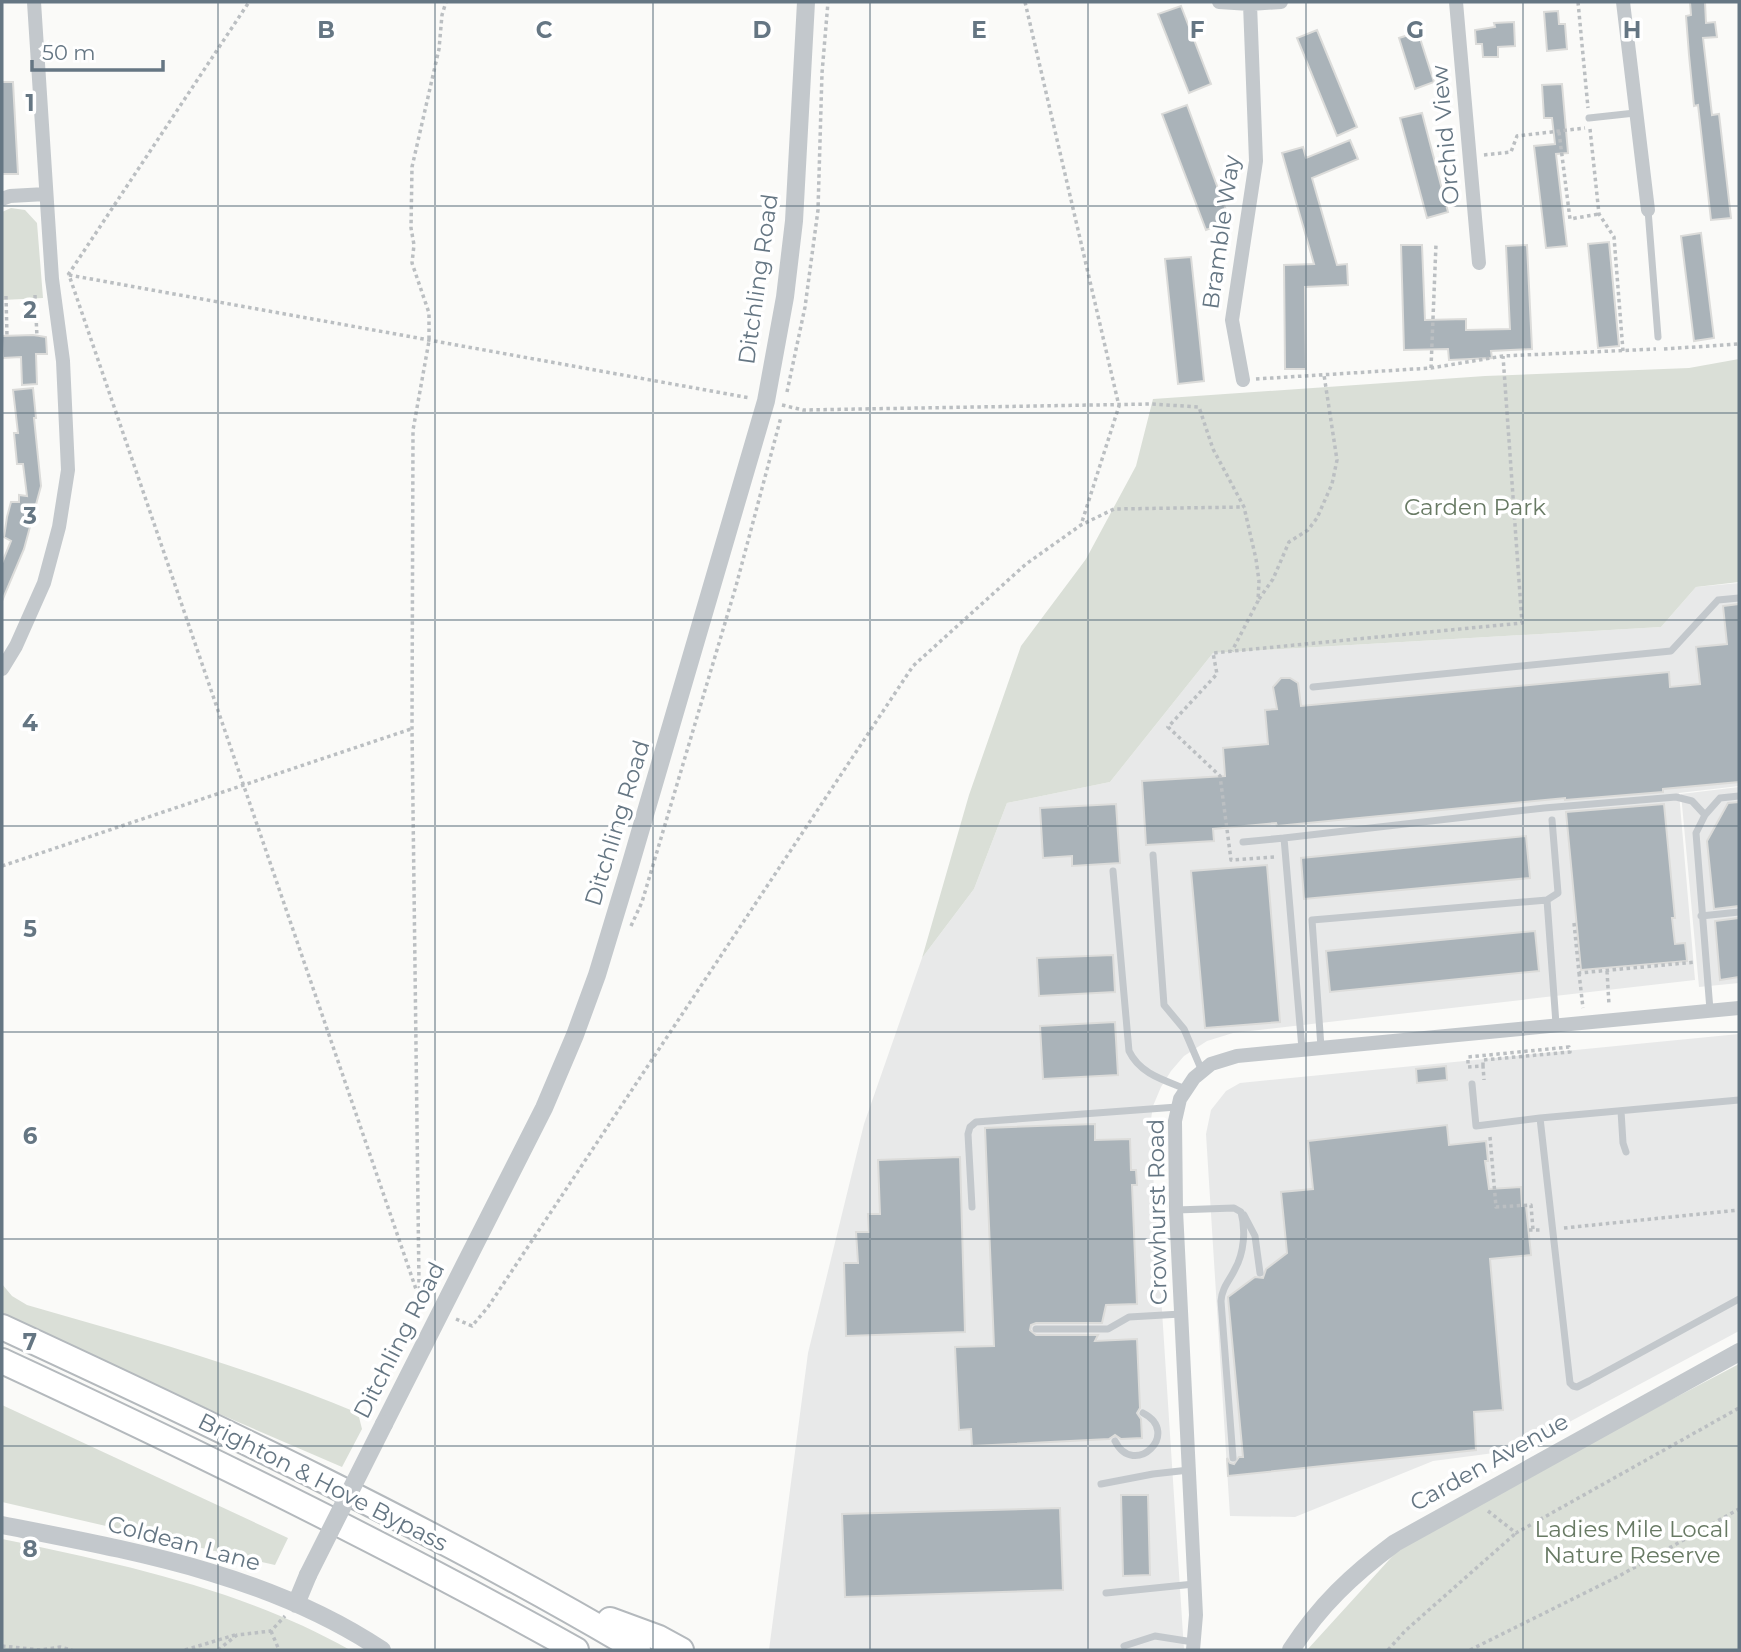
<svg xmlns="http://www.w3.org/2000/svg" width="1741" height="1652" viewBox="0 0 1741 1652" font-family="Montserrat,sans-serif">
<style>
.built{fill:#e8e9e9}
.green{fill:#dadfd7}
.building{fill:#aab3b9;stroke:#dcdcda;stroke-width:2}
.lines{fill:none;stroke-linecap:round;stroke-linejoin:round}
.trunk-casing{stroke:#b4b9bd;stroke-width:28}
.path{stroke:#bbbfc2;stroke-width:3.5;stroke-dasharray:3.5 3.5;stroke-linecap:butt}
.service{stroke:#c3c8cc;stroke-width:7}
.minor{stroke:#c3c8cc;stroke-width:14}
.tertiary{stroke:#c3c8cc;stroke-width:18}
.trunk{stroke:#fff;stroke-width:24}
.tertiary-bridge{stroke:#c3c8cc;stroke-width:18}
.grid{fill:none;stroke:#657683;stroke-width:2;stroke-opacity:0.55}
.labels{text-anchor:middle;stroke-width:7;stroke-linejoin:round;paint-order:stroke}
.street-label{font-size:23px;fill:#657683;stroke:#fff}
.park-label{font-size:23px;fill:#687a64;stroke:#fff}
.grid-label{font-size:23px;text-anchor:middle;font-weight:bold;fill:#657683;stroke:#fff;stroke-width:7;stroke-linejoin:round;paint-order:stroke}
</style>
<rect width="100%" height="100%" fill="#fafaf8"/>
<!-- built -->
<path class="built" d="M1739,583V786L1679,793L1695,980L1233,1033L1207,1041L1184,1056L1171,1071L1161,1087L1153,1106L1150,1126L1184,1650H769L808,1353L864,1124L922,958L974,889L1007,803L1110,782L1213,653L1661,627L1696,587Z
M1739,787V983L1699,987L1681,794Z
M1739,1034V1331L1517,1450L1433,1461L1295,1517L1230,1516L1206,1134L1211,1110L1226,1091L1240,1083Z"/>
<!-- green -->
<path class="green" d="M11,208L25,210L37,223L43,298L2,300V212Z
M1739,359V582L1696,587L1661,627L1213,653L1110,782L1007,803L974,889L922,958L969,795L1021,646L1086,559L1136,466L1153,399L1485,376L1689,368Z
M2,1284L12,1296L27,1305C138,1337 251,1368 358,1413L362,1429L342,1467L2,1320Z
M1739,1364V1650H1307L1409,1538Z
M2,1405L288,1538L275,1565L2,1502Z
M2,1539C121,1564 242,1589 350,1650H2Z"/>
<!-- building -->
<path class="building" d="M1690,2H1705L1706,23L1715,22L1717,37L1703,38L1712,115L1719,114L1731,218L1711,220L1698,105L1694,106L1689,55L1686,16L1691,15Z
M1181,6L1211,84L1189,93L1158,14Z
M1558,11L1559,24H1565L1567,49L1547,51L1544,12Z
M1514,22L1515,46L1498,47V57H1483L1482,44H1476L1475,30L1495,27L1494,23Z
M1317,30L1357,127L1337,136L1297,38Z
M1418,32L1434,82L1415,89L1399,38Z
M2,82H13L18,174H2Z
M1562,84L1568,153L1556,154L1567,246L1546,248L1534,146L1555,144L1552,118H1544L1542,85Z
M1187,105L1230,221L1206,230L1162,114Z
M1422,113L1448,212L1427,218L1400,118Z
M1350,140L1358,159L1312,178L1337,265L1347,264L1348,285L1305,287L1306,369H1285L1284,265L1314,264L1282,153L1303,147L1306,158Z
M1701,233L1714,338L1694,341L1681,236Z
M1609,242L1619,346L1598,348L1588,244Z
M1401,245H1422L1425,320L1466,319V330L1510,329L1506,246L1527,245L1532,349L1491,351L1492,358L1449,360L1448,349L1404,350Z
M1191,257L1204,381L1178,384L1165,259Z
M33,335L46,337L47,354H36L37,384L22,385L21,357L3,358L2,336Z
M33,388L36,418H34L41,486L24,549L2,601V563L11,541L4,537L7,517L11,502H19V495L27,496L23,464H17L14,433H18L13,390Z
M1739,604V782L1663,789V792L1565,800V798L1277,826L1276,823L1213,829L1214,841L1146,845L1142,781L1225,776L1223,748L1268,744L1265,710L1277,709L1273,687L1281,678H1290L1298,683L1301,706L1669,672L1670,687L1700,684L1696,647L1727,644L1723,606Z
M1739,802V906L1714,909L1707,841L1728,803Z
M1116,804L1120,863L1072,866V856L1043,858L1040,808Z
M1664,804L1675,918H1672L1675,944L1685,943L1687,961L1581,970L1566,812Z
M1526,836L1530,878L1304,899L1301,858Z
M1267,865L1280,1022L1205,1028L1191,871Z
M1739,918V977L1720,980L1715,921Z
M1535,931L1539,971L1330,992L1326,951Z
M1113,955L1115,992L1039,996L1037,958Z
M1115,1022L1118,1075L1043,1079L1040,1026Z
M1446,1066L1447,1080L1417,1083L1416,1069Z
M1095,1124V1140L1130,1139L1131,1170H1136L1137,1185H1132L1137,1304L1106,1305L1102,1323H1036L1031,1325L1030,1330L1036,1335H1098L1095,1341L1137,1339L1140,1408L1137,1413L1141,1419L1142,1438L1121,1439L1115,1435L1109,1439L972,1446L971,1429L959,1430L955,1347L994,1346L985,1128Z
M1447,1125L1449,1145L1486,1141L1488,1161H1485L1489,1189L1521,1187L1522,1206H1526L1531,1255L1490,1259L1503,1410L1474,1412L1476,1450L1228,1476L1227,1458L1230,1463L1234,1464L1239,1457H1243L1228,1297L1255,1277L1263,1278L1266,1269L1287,1253L1281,1192L1313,1189L1308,1141Z
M960,1157L965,1332L846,1336L844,1263H858L856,1232H869L868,1214H880L878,1160Z
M1121,1495H1148L1150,1575L1123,1576Z
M1060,1508L1063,1590L845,1597L842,1514Z"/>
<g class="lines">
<defs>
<path id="trunk" d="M2,1327C218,1427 433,1529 638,1650
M2,1361C196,1451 389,1545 576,1650
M610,1620L659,1638L681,1650"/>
</defs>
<!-- trunk casing -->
<use href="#trunk" class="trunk-casing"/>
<!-- path -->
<path class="path" d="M1025,2L1119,406L1081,525
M1578,2L1588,108
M1590,129L1599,214L1614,237L1623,351
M1559,132L1570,219L1599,214
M1484,155L1511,152L1517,136L1585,128
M68,275L249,2
M35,295L37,337
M6,296L7,336
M1664,349L1739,344
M1431,368L1436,244
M1256,379L1431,368L1503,356L1656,349
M787,392L805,307L818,210L822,73L828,2
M782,405L803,410L1151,404L1199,407L1213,449L1244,507L1256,559L1259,581L1258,601L1232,651
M1259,599L1273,579L1289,542L1308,530L1317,518L1332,484L1337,460L1324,375
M1274,857L1231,860L1220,776L1168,727L1217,674L1213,653L1522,623L1503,356
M2,866L411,729
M1574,923L1579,973L1696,962
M631,926L642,902L736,586L781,417
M1607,971L1609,1005
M1579,973L1583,1008
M1483,1066V1060L1570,1052L1569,1047L1468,1057V1067L1483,1066L1484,1080
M1490,1137L1496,1207L1531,1205L1533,1230
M1564,1228L1739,1210
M1529,1230H1542
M418,1295L69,275L750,398
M427,1307L422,1305L419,1284L412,729L413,430L429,341V313L412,263L414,245L411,228L412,167L439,49L442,15L446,2
M456,1319L472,1326L488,1307L913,666L1026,564L1081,525L1114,509L1244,507
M1488,1511L1516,1533L1739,1408
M271,1631L279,1650
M2,1646L40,1650L60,1647L72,1650
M185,1650L235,1635
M218,1650L237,1635L271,1631L285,1616
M1388,1650L1405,1631L1516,1533
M1470,1650L1619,1576L1739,1509"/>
<!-- service -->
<path class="service" d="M1589,118L1635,113
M1648,210L1658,337
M1313,687L1671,651L1718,600L1739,598
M1552,820L1558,893L1547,900L1556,1024
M1243,842L1284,838
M1153,855L1164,1005L1184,1029L1202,1071
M1113,871L1129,1051C1140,1074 1164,1080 1186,1089
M1701,916L1739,912
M1710,1010L1696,833L1705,815L1720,798L1739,796
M1321,1047L1312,920L1547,900
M1302,1049L1284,838L1544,808L1676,797L1692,801L1705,815
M1472,1084L1476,1126L1540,1118
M1739,1100L1540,1118L1570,1383L1573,1386L1577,1387L1589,1381L1739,1299
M1621,1111L1623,1143L1626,1152
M972,1207L968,1134L970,1127L976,1122L1177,1107
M1176,1210L1234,1208L1241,1212C1246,1230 1244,1253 1235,1269C1230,1280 1222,1287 1221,1301L1233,1458
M1244,1215L1255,1236L1260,1273
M1036,1329H1108L1129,1317L1181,1314
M1115,1441C1134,1479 1182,1433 1143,1413
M1101,1484L1153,1474L1189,1470
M1106,1593L1194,1584
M1124,1646L1155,1636L1193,1642"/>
<!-- minor -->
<path class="minor" d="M1219,2L1250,4L1281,2
M1456,2L1479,263
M1623,2L1648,210
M2,199L10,196L46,194
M1243,380L1232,320L1256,161L1250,4
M2,669L16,646L44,583L59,527L68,470L63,361L52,279L34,2
M1193,1650L1196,1615L1176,1210L1175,1121L1180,1099L1194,1078L1211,1064L1237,1056L1739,1008"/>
<!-- tertiary -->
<path class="tertiary" d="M384,1424L544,1108L575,1035L597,975L630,866L766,401L785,297L794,221L806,2
M2,1525C133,1551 268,1574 382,1650
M296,1604L308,1575
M1291,1650C1320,1605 1352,1575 1395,1543L1739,1352"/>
<!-- trunk -->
<use href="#trunk" class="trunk"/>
<!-- tertiary-bridge -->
<path class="tertiary-bridge" d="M308,1575L384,1424"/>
</g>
<!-- grid -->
<path class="grid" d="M218,2V1650M435,2V1650M653,2V1650M870,2V1650M1088,2V1650M1306,2V1650M1523,2V1650M2,206H1739M2,413H1739M2,620H1739M2,826H1739M2,1032H1739M2,1239H1739M2,1446H1739"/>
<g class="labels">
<!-- street labels -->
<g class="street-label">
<text transform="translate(1445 135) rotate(-95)" y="8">Orchid View</text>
<text transform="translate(1221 232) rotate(-82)" y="8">Bramble Way</text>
<text transform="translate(758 279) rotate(-82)" y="8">Ditchling Road</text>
<text transform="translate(617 823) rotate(-73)" y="8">Ditchling Road</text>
<text transform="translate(1157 1212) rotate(-91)" y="8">Crowhurst Road</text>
<text transform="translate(399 1340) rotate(-63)" y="8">Ditchling Road</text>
<text transform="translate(1489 1462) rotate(-29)" y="8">Carden Avenue</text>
<text transform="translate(323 1482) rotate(27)" y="8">Brighton &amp; Hove Bypass</text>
<text transform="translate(184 1543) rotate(15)" y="8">Coldean Lane</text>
</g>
<!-- park labels -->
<g class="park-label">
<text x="1475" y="515">Carden Park</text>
<text x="1632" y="1537">Ladies Mile Local<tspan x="1632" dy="26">Nature Reserve</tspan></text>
</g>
</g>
<g class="grid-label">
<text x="326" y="38">B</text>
<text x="544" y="38">C</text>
<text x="762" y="38">D</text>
<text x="979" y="38">E</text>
<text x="1197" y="38">F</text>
<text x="1415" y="38">G</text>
<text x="1632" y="38">H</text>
<text x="30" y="111">1</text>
<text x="30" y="318">2</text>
<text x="30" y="524">3</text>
<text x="30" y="731">4</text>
<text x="30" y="937">5</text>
<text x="30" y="1144">6</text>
<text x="30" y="1350">7</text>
<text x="30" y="1557">8</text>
</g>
<!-- border -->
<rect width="1741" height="1652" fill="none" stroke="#657683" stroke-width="7"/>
<!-- scale -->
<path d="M32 60v10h131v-10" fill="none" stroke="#657683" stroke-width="3.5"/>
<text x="42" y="60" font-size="21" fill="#657683" stroke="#ffffff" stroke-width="5" paint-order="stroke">50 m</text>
</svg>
